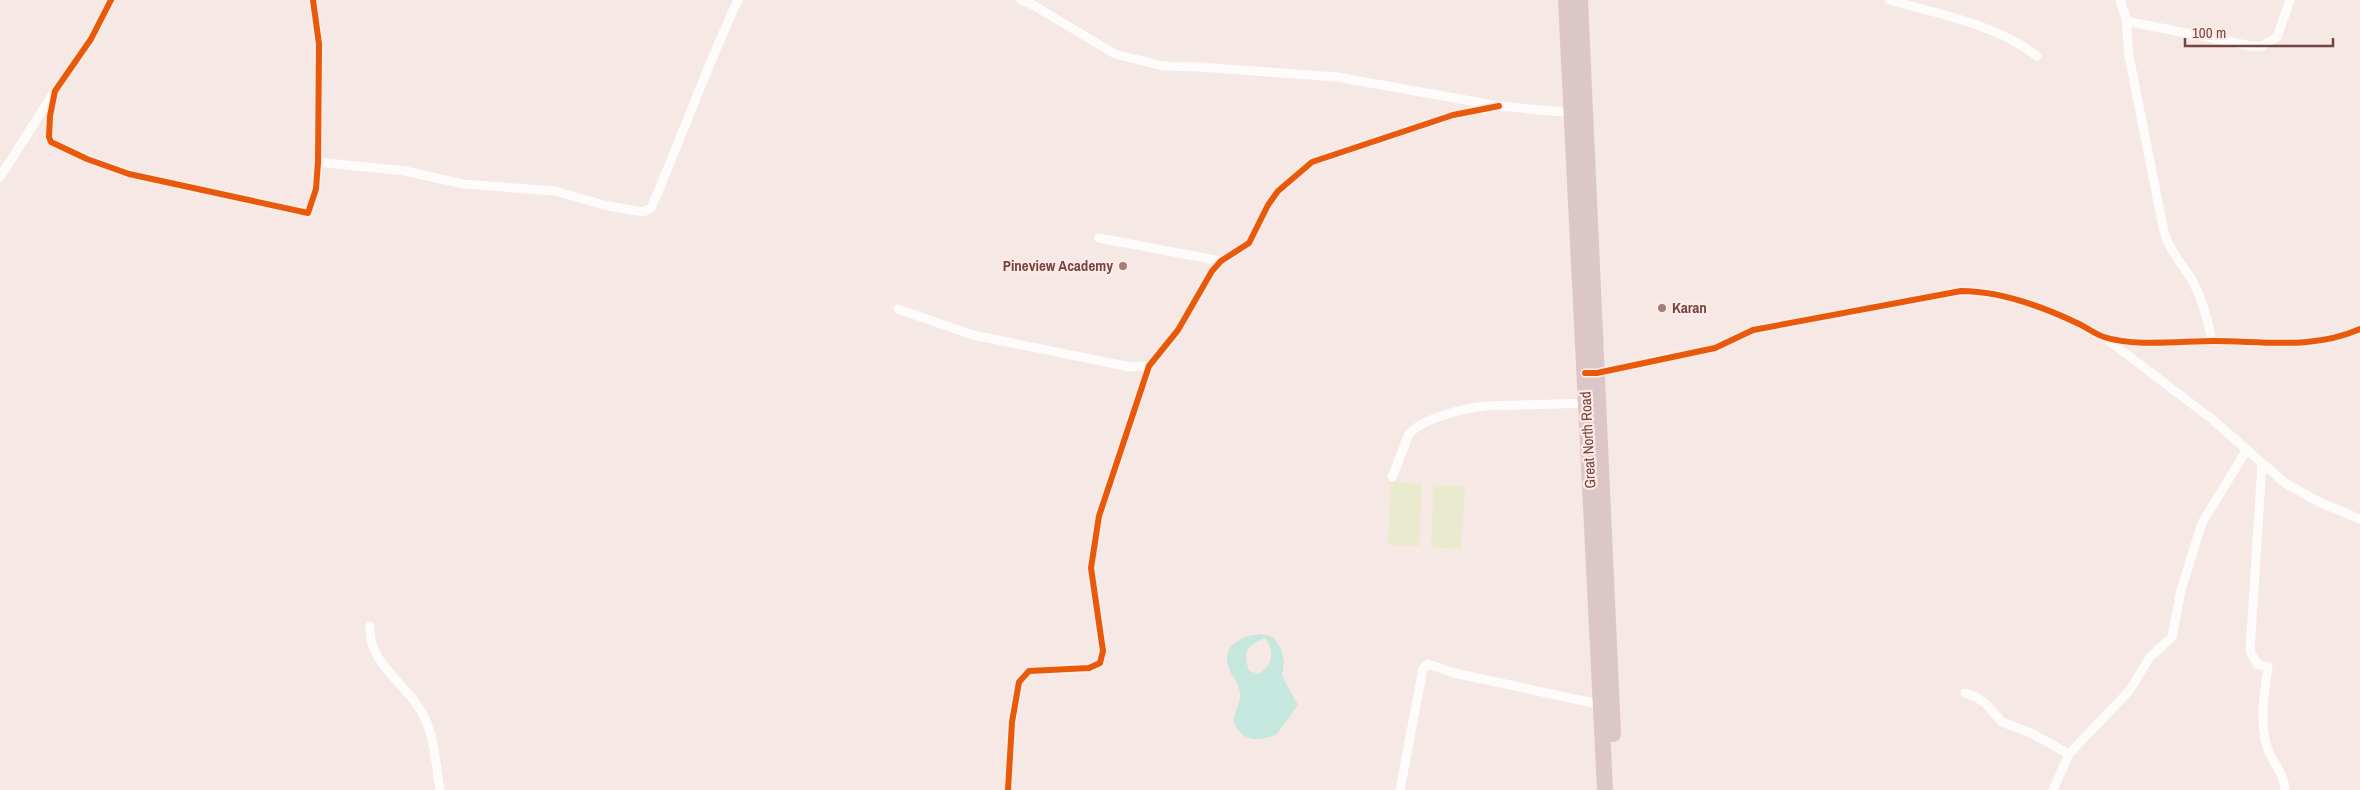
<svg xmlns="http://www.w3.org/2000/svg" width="2360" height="790" viewBox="0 0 2360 790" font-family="'Archivo Narrow',sans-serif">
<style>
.green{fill:#e9eace}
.water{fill:#c6e7de;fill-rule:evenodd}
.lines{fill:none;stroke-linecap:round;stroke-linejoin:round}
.street{stroke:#fefcfb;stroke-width:9}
.highway{stroke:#dbc7c7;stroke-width:16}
.cycleway-casing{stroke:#ffebe4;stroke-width:9}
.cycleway{stroke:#e8590c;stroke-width:6}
.poi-dot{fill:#a27e7d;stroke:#ffebe4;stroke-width:2}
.labels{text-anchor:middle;stroke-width:4.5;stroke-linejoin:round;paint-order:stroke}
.poi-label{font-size:15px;font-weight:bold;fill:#744545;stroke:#ffebe4;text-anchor:end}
.street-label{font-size:15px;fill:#744545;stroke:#ffebe4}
</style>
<rect width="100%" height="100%" fill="#f6e8e4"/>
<!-- green -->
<path class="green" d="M1391,482L1422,484L1419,546L1388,545Z
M1434,485L1465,487L1461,549L1431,547Z"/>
<!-- water -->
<path class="water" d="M1262,634L1273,637L1281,649L1284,661L1282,676L1298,705L1276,735C1262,739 1248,743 1238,730C1236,726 1233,724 1234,719C1235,710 1241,703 1240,693C1238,679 1230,676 1228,665C1222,643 1246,635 1262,634ZM1265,638C1275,651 1273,665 1259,674L1249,671C1243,652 1246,646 1265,638Z"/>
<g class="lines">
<!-- street -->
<path class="street" d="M111,0L91,39L55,91L50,116L49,137L51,142L87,159L129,174L308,213L316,189L318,162L319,44L313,0
M1021,0L1033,5L1115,54L1163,66L1199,67L1337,77L1499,106L1573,113
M1889,0C1939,14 1995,24 2037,56
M2120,0L2126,18L2129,56L2164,232C2170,252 2183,265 2193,282C2203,301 2208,320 2212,341
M2126,21L2251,46H2262L2277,37L2290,0
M318,162L405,171L463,184L555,191L608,206L643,212L651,208C681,139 706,68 738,0
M0,177L51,97
M1099,238L1221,261
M898,309L973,335L1130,367L1149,366
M2104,337L2213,420L2285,483L2319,502L2360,519
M1595,373L1715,348L1753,330L1961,291C2000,291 2041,306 2077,323C2086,327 2095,334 2104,337C2134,347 2182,341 2214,341C2263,341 2313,350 2360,329
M2262,464L2250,651L2257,664L2268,667C2264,693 2260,718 2266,744C2270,760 2285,774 2285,790
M1392,477L1409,434C1423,418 1465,408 1486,406L1589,403
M370,626C368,667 410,684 425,719C435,740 436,767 440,790
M1965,693L1976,697L1985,703L2002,722L2031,733L2069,754
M1008,790L1012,722L1019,682L1029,671L1089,668L1100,663L1103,651L1091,568L1099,516L1149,366L1178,330L1212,271L1221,261L1249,243L1268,205L1278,191L1312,162L1453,115L1499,106
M1400,790L1423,669L1428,664L1454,673L1603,705
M2053,790L2069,754L2129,691L2150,657L2172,637L2181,590L2202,523L2246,451"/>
<!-- highway -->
<path class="highway" d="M1566,0L1605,790
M1580,0L1613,734"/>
<defs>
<path id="cycleway" d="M111,0L91,39L55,91L50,116L49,137L51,142L87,159L129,174L308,213L316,189L318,162L319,44L313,0
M1585,373H1597L1715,348L1753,330L1961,291C2000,291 2041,306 2077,323C2086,327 2095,334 2104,337C2134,347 2182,341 2214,341C2263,341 2313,350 2360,329
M1008,790L1012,722L1019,682L1029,671L1089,668L1100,663L1103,651L1091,568L1099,516L1149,366L1178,330L1212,271L1221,261L1249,243L1268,205L1278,191L1312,162L1453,115L1499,106"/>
</defs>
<!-- cycleway casing -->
<use href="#cycleway" class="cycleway-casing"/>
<!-- cycleway -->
<use href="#cycleway" class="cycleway"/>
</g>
<!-- markers -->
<g class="poi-dot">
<circle cx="1123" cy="266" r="5"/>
<circle cx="1662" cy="308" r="5"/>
</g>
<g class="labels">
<!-- poi labels -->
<g class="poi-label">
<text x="1113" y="271">Pineview Academy</text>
<text x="1672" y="313" text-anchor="start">Karan</text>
</g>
<!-- street labels -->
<g class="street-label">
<text transform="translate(1588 440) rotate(-93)" y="5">Great North Road</text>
</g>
</g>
<!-- scale -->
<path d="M2185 38v8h148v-8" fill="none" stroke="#744545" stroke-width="2.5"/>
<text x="2192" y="38" font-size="15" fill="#744545" stroke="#ffebe4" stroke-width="4" paint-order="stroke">100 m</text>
</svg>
